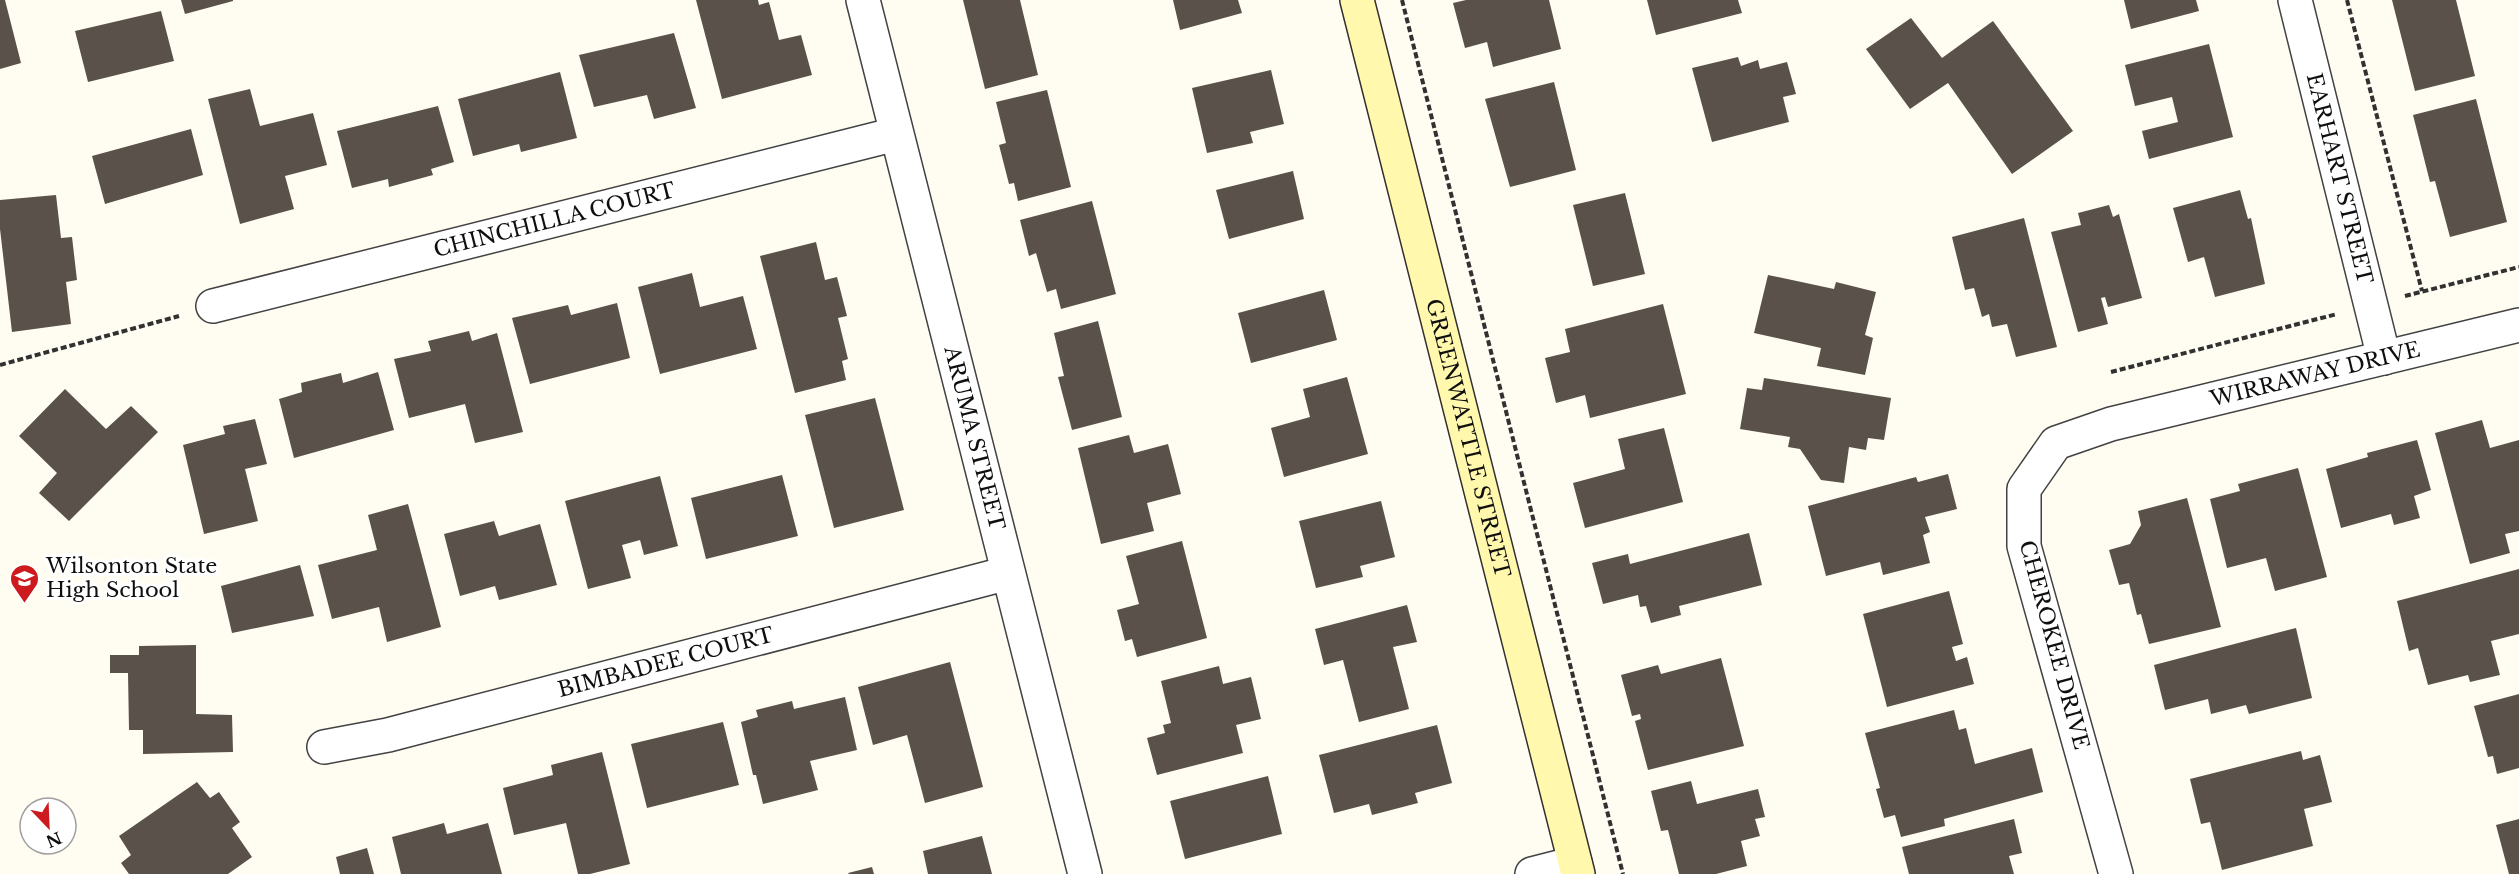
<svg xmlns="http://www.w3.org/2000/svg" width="2519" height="874" viewBox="0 0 2519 874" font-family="'Libre Baskerville',serif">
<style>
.building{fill:#59514a}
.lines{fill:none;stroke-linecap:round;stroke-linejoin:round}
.street-casing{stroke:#424242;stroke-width:36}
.secondary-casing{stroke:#313131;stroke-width:36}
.path{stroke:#313131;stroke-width:4;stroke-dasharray:6 3;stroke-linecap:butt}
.street{stroke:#fff;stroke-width:33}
.secondary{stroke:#fff8ad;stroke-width:33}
.labels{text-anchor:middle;stroke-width:6;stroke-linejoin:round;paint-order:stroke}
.street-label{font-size:21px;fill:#0f0f0f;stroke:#fff}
.poi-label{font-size:21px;fill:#0f0f0f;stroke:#fff;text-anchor:start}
</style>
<rect width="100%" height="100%" fill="#fffdf2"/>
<!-- building -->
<path class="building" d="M0,0H5L21,63L0,69Z
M181,0H233V1L185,14Z
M696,0H758L759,5L769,2L779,40L801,35L812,75L722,99Z
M963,0H1020L1038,75L985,89Z
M1173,0H1238L1242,13L1180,30Z
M1466,0H1549L1561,49L1493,67L1487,42L1465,48L1453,3Z
M1647,0H1738L1742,13L1656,35Z
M2124,0H2196L2199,11L2131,29Z
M2392,0H2456L2475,76L2415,91Z
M161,11L174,61L88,82L75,31Z
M1911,18L1942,58L1993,21L2073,131L2012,174L1948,83L1910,109L1866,49Z
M674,33L696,108L654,119L647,95L594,107L579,55Z
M2209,44L2233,137L2149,159L2142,131L2178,122L2172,97L2135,106L2125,65Z
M1738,57L1741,66L1758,60L1760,69L1787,62L1796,94L1783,97L1789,122L1712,142L1692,68Z
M1271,70L1284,124L1250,132L1253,143L1207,153L1192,88Z
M560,72L577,138L521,152L519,144L473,156L458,99Z
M1554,82L1576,170L1510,187L1485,99Z
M250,89L260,126L313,113L327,165L285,176L294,209L240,224L208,99Z
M1047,90L1071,187L1018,201L1014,183L1009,184L999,145L1006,143L996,102Z
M2476,99L2507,222L2450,237L2435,181L2430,182L2413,115Z
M438,106L454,162L431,169L433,175L389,187L388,179L352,188L337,131Z
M191,129L203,175L105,204L92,156Z
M1293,171L1304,219L1229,239L1216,190Z
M2240,190L2248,219L2251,218L2265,284L2215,297L2204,257L2188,262L2173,208Z
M1625,193L1645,274L1593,286L1573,205Z
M56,195L61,238L72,237L77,280L66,282L71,324L12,332L0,229V200Z
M1092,201L1116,294L1061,309L1056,289L1047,292L1036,253L1029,256L1020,220Z
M2109,205L2113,217L2119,214L2142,298L2108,307L2105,297L2101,298L2108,324L2078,332L2051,232L2081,225L2078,213Z
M2024,218L2057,347L2016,357L2007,324L1992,327L1989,314L1982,317L1974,288L1965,290L1952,237Z
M816,242L825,280L837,277L847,316L838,318L848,359L842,361L846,380L795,393L760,256Z
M692,273L700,307L743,296L757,349L660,374L638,287Z
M1768,275L1834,289L1836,282L1876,292L1865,335L1873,338L1865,375L1817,366L1821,348L1754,333Z
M1324,290L1337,340L1251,363L1238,313Z
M617,303L630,358L530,384L512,318L568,305L571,315Z
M1663,304L1686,394L1590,418L1585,395L1556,403L1545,358L1570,352L1565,329Z
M1098,321L1122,417L1072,430L1058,377L1064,376L1054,333Z
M469,331L472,341L497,333L523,432L475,443L465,404L409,418L394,359L431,351L428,341Z
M378,372L394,430L294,458L279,399L302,392L301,383L341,373L343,383Z
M1347,377L1368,454L1284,477L1271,428L1310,417L1303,389Z
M1764,378L1891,398L1884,440L1868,438L1866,450L1849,447L1844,483L1821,480L1800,449L1788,447L1790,437L1740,429L1747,388L1762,390Z
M65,389L106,429L131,406L158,432L69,521L39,493L57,473L19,436Z
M875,398L904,510L834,528L805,415Z
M255,419L267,464L245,469L258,521L204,534L183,445L225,434L223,426Z
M2482,420L2490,448L2519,440V531L2505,534L2510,553L2470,564L2435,433Z
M1664,428L1683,502L1585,528L1573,483L1625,469L1618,439Z
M1129,435L1134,453L1168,444L1181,494L1147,503L1154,531L1101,544L1078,448Z
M2417,440L2431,490L2414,496L2420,518L2394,525L2391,514L2341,528L2326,469L2368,457L2367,453Z
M2298,468L2327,577L2275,591L2266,558L2227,568L2210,499L2240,491L2238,484Z
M1948,474L1957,509L1925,517L1930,532L1923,535L1930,563L1883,575L1880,562L1826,576L1808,506L1916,477L1918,482Z
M782,475L798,536L706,559L691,498Z
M660,476L678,546L644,555L640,540L622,545L631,578L588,589L565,501Z
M2187,498L2221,627L2149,644L2141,614L2137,615L2129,583L2119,585L2109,550L2130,544L2141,525L2138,511Z
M1381,501L1395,557L1360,566L1363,577L1316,588L1299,521Z
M408,504L441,627L387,642L379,607L332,619L318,565L377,550L368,515Z
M494,521L499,536L540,524L557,585L499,600L495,586L460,596L444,534Z
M1749,533L1762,585L1679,606L1681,615L1651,623L1646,606L1640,607L1638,595L1603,604L1592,563L1628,554L1630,564Z
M1182,541L1207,638L1137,657L1132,639L1125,641L1117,610L1139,604L1126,556Z
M300,565L314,616L232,633L221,586Z
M2519,569V634L2491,641L2500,675L2470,682L2468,675L2428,685L2418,648L2409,651L2397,601Z
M1949,591L1963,644L1952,647L1956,661L1967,657L1974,684L1887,707L1863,614Z
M1407,605L1417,642L1393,647L1409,709L1359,722L1343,660L1324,665L1315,629Z
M2296,628L2312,698L2249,714L2246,705L2211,714L2208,699L2165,710L2154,665Z
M196,645V714L232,715L233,752L143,754V730H129L128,673H110V655H139V646Z
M1721,658L1744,746L1648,770L1635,721L1641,719L1640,714L1632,716L1621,675L1658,665L1661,674Z
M950,662L983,787L925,803L907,735L873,745L858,687Z
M1219,666L1223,684L1251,677L1261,719L1236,725L1243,753L1157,775L1147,738L1165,733L1163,725L1171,723L1161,681Z
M2519,694V768L2497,774L2493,756L2488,757L2474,706Z
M845,697L857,750L810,761L818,790L763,804L756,775H753L741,722L758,717L756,710L792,701L794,709Z
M1954,710L1959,730L1966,728L1975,764L2032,748L2043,792L1944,819L1945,826L1901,837L1895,815L1884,818L1876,789L1880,788L1865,733Z
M723,722L739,785L647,808L631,744Z
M1437,725L1452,783L1415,793L1418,803L1372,815L1369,804L1334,813L1319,755Z
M2301,751L2303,760L2320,755L2332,802L2304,809L2313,846L2222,870L2210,822L2201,824L2190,779Z
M602,752L630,864L590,874H578L566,823L514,835L503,788L553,775L551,765Z
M1268,776L1282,834L1185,859L1170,801Z
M1691,781L1697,804L1758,789L1765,817L1755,819L1760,836L1741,841L1747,866L1716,874H1679L1668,830L1661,831L1651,791Z
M197,782L210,798L219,792L240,822L232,828L252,857L228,874H129L121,863L131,855L119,836Z
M2014,819L2022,853L2009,856L2014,874H1909L1902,847Z
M2519,819V874H2509L2496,825Z
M444,823L447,834L488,823L502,874H401L392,837Z
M982,836L992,874H928L923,851Z
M367,848L374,874H340L336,857Z
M872,867L874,874H849L848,873Z"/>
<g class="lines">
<defs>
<g id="street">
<path id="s1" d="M863,0L1085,874"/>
<path id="s2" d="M2295,0L2384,358"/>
<path id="s3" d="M213,306L896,134"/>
<path id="s4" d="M324,747L388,735L1008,573"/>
<path d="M1532,874L1575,863"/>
<path id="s5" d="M2116,874L2024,546V489L2056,443L2111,424L2519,325"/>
</g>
<g id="secondary">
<path id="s6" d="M1357,0L1578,874"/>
</g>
</defs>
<!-- street casing -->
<use href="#street" class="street-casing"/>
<!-- secondary casing -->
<use href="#secondary" class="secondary-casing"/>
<!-- path -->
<path class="path" d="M1402,0L1623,874
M2347,0L2422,291
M2405,296L2519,267
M0,365L179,316
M2111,372L2337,314"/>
<!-- street -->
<use href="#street" class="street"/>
<!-- secondary -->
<use href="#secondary" class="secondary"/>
</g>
<!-- icons -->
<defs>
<symbol id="school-pin" viewBox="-11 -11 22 30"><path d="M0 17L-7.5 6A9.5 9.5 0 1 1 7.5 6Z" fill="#cd1a1e" stroke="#fff"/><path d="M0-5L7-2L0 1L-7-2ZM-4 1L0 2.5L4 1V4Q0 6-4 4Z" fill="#fff"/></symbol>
</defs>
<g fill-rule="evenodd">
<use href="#school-pin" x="8" y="562" width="33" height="45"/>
</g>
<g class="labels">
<!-- street labels -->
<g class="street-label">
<text dy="7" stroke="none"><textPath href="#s2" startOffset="184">EARHART STREET</textPath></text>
<text dy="7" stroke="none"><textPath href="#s3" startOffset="352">CHINCHILLA COURT</textPath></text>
<text dy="7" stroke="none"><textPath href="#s5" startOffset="722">WIRRAWAY DRIVE</textPath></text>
<text dy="7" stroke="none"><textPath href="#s1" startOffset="452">ARUMA STREET</textPath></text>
<text dy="7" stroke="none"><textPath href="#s6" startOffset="452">GREENWATTLE STREET</textPath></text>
<text transform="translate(2054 645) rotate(75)" y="7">CHEROKEE DRIVE</text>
<text dy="7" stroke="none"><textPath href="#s4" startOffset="352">BIMBADEE COURT</textPath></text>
</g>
<!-- poi labels -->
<g class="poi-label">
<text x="46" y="573">Wilsonton State<tspan x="46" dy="24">High School</tspan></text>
</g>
</g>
<!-- north arrow -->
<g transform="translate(48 826) rotate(157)"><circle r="28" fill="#ffffff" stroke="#9f9f9f" stroke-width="1.5"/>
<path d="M0-4.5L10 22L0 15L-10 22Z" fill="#cd1a1e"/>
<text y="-9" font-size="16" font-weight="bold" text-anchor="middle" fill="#0f0f0f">N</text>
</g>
</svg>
